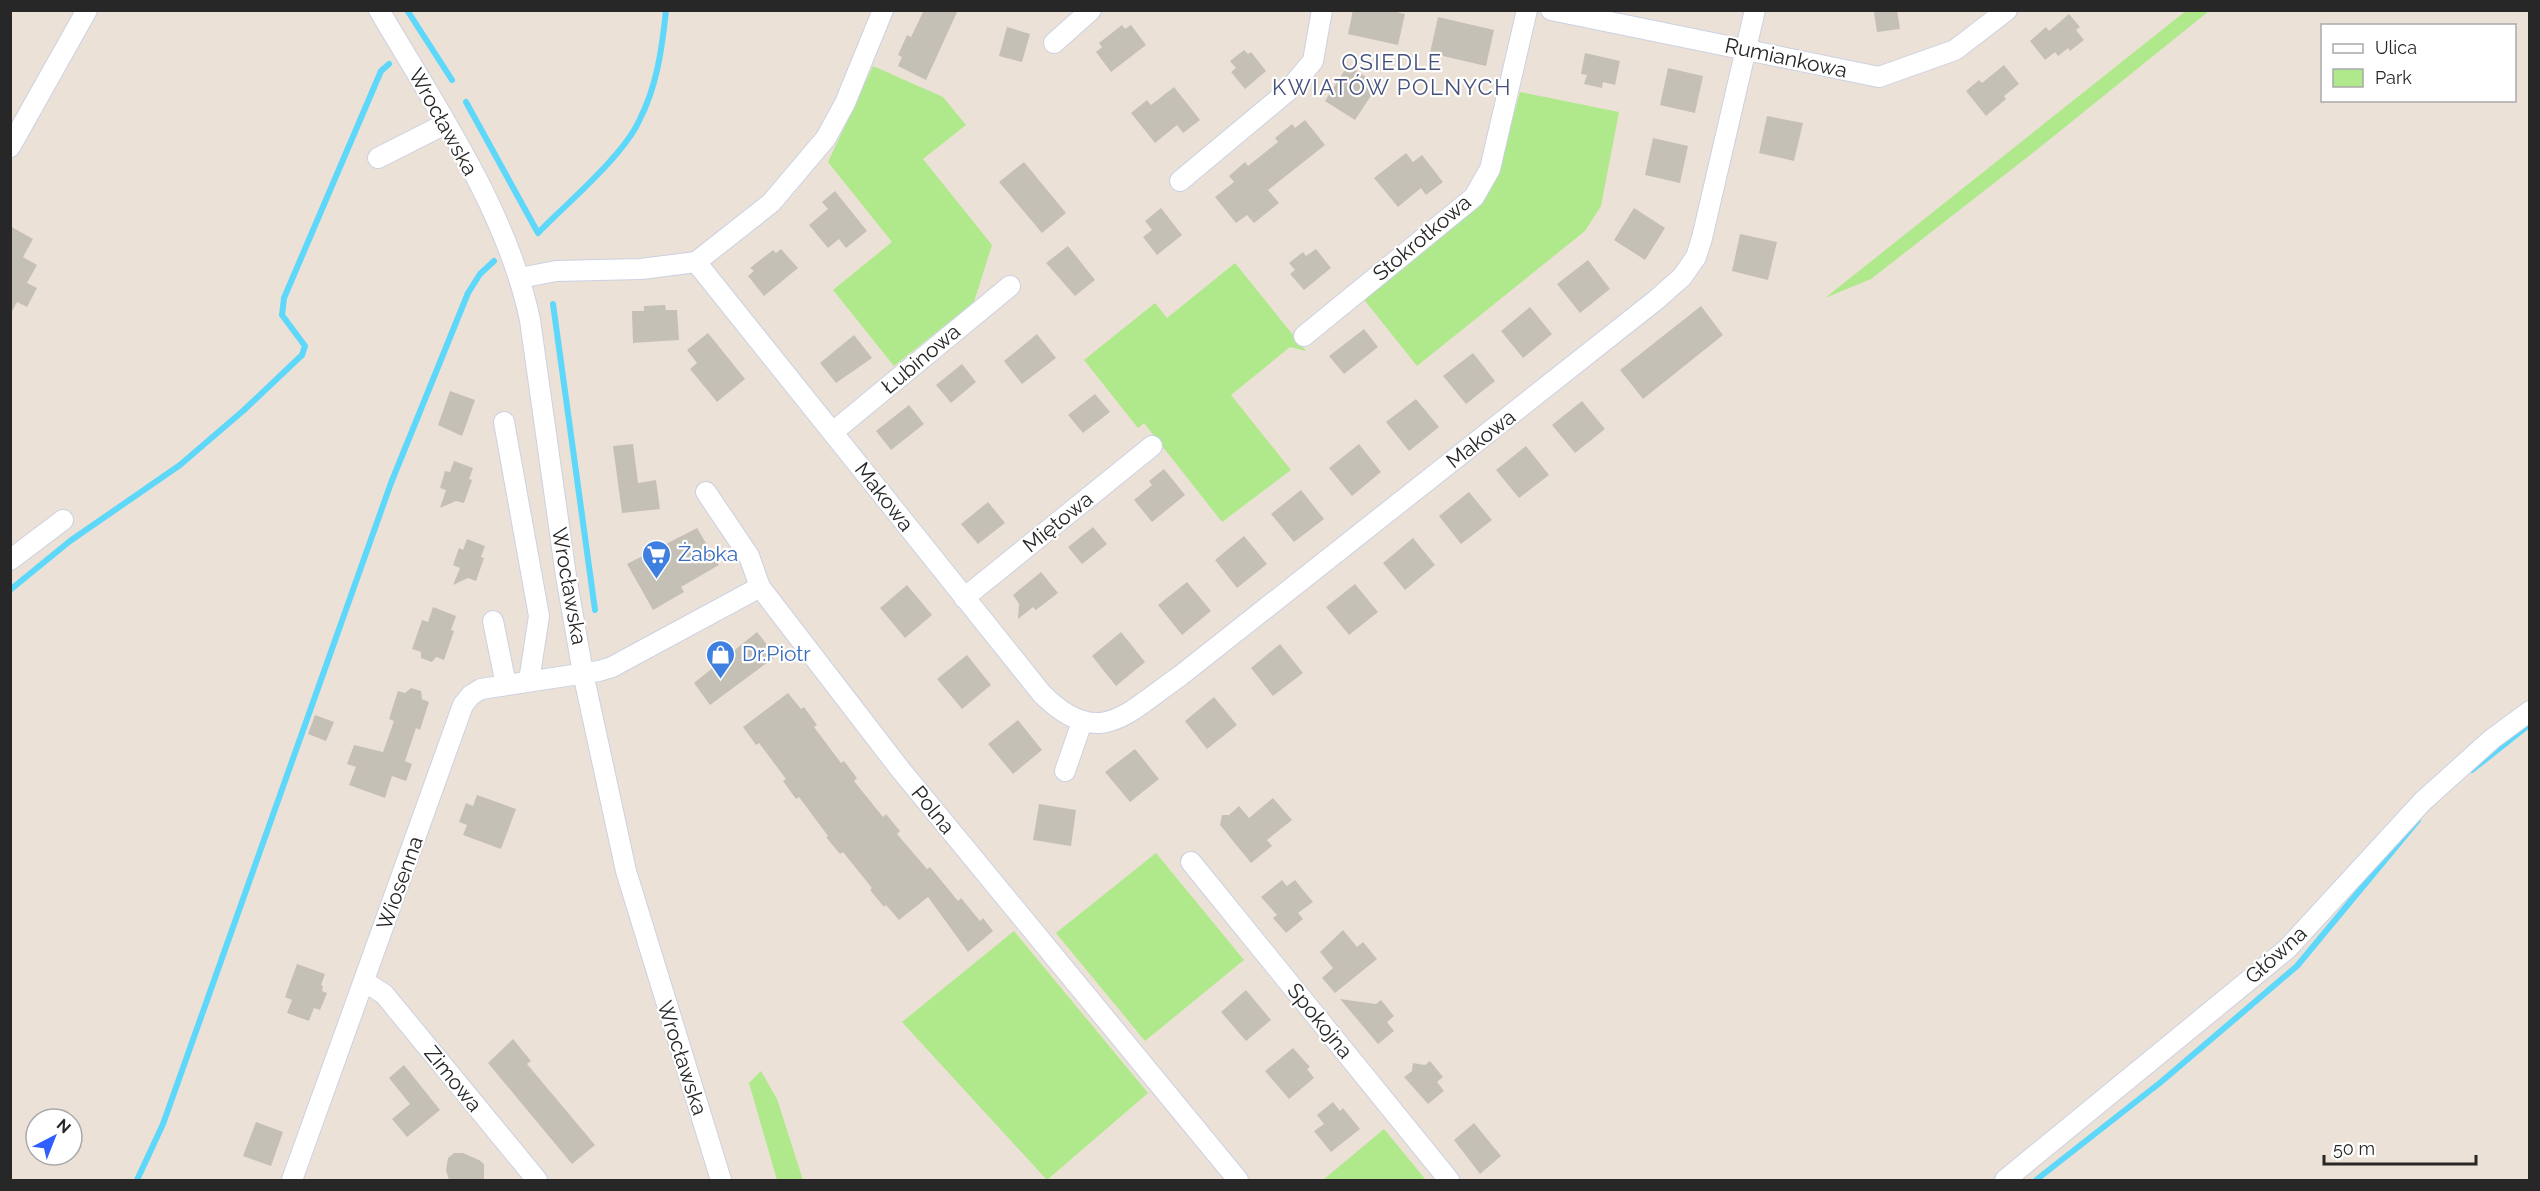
<svg xmlns="http://www.w3.org/2000/svg" width="2540" height="1191" viewBox="0 0 2540 1191" font-family="Raleway,sans-serif">
<style>
.green{fill:#afe98c}
.lines{fill:none;stroke-linecap:round;stroke-linejoin:round}
.stream{stroke:#5dd7fa;stroke-width:6}
.building{fill:#c5c0b6}
.minor-casing{stroke:#cbd1e2;stroke-width:22}
.minor{stroke:#fff;stroke-width:20}
.labels{text-anchor:middle;stroke-width:4.5;stroke-linejoin:round;paint-order:stroke}
.street-label{font-size:21px;fill:#272727;stroke:#fff}
.shop-label{font-size:21px;fill:#366cbe;stroke:#fff;text-anchor:start}
.neighbourhood-label{font-size:22px;letter-spacing:1.5px;fill:#44507b;stroke:#fff}
</style>
<rect width="100%" height="100%" fill="#ece1d6"/>
<!-- green -->
<path class="green" d="M2187,10L2209,11L2039,148L1871,279L1825,298Z
M873,66L943,97L966,125L923,159L992,245L974,302L894,366L833,290L892,242L828,162Z
M1520,92L1619,112L1601,206L1585,231L1417,366L1362,297L1498,172Z
M1235,263L1306,351L1290,347L1231,395L1291,470L1222,522L1144,423L1138,428L1084,360L1155,303L1167,318Z
M1156,853L1244,960L1145,1041L1056,933Z
M1014,931L1148,1093L1047,1180L902,1022Z
M761,1071L777,1099L803,1180H777L749,1083Z
M1384,1129L1426,1180H1323Z"/>
<g class="lines">
<!-- stream -->
<path class="stream" d="M407,10L452,80
M466,102L538,233C566,204 623,156 639,121C657,86 662,49 666,10
M553,304L595,610
M10,590L70,541L180,465L244,410L302,355L305,346L282,315L284,298L381,71L389,64
M2472,770L2530,724
M137,1180L163,1124L391,483L468,293L480,274L494,261
M2036,1180L2161,1082L2297,966L2418,820"/>
</g>
<!-- building -->
<path class="building" d="M924,10H958L926,80L898,66L902,57L898,55L907,35L911,37Z
M1353,10H1389L1405,14L1398,45L1348,34Z
M1897,10L1900,29L1877,32L1874,12Z
M2069,14L2080,27L2076,30L2084,40L2070,51L2068,48L2058,56L2055,52L2045,60L2030,41L2046,27L2049,31Z
M1438,17L1494,30L1486,66L1430,53Z
M1122,25L1125,29L1131,25L1146,45L1111,72L1096,52L1102,47L1099,43Z
M1007,27L1030,34L1022,62L999,56Z
M1244,50L1248,54L1251,52L1266,71L1245,89L1231,72L1236,68L1230,61Z
M1585,53L1620,61L1615,85L1603,82L1602,88L1584,84L1587,75L1581,74Z
M1348,65L1378,85L1355,120L1325,101Z
M2004,65L2019,84L2004,96L2006,99L1986,116L1966,91L1979,80L1982,83Z
M1668,68L1703,76L1695,113L1660,105Z
M1174,87L1200,120L1183,133L1177,125L1155,143L1131,113L1147,100L1151,105Z
M1767,116L1803,123L1794,161L1759,153Z
M1305,120L1325,145L1268,190L1279,203L1254,223L1247,215L1236,223L1215,197L1234,182L1229,176L1245,162L1248,166L1278,142L1275,138L1292,124L1295,128Z
M1653,138L1688,146L1680,183L1645,175Z
M1406,153L1413,162L1422,155L1443,182L1426,195L1421,188L1398,207L1374,178Z
M1024,162L1066,213L1042,233L999,182Z
M835,191L867,231L846,248L839,239L828,248L809,225L828,209L822,202Z
M1161,208L1182,235L1157,255L1143,237L1152,230L1145,221Z
M1634,208L1665,228L1645,260L1614,240Z
M10,226L33,239L23,257L37,265L27,283L37,288L27,307L17,302L10,315Z
M1740,234L1777,242L1768,280L1732,271Z
M1068,246L1095,280L1075,296L1046,263Z
M781,249L798,268L764,296L748,276L754,271L750,268L773,250L776,253Z
M1316,249L1331,268L1304,290L1290,274L1295,270L1289,263L1303,252L1306,256Z
M1588,260L1610,289L1580,313L1557,284Z
M665,305L666,310H677L679,340L633,343L632,311H644V306Z
M1701,306L1723,335L1643,399L1620,370Z
M1530,307L1552,334L1523,358L1501,331Z
M1364,329L1378,347L1344,374L1329,356Z
M708,333L745,379L717,402L690,369L697,363L687,350Z
M1037,334L1056,358L1022,384L1004,361Z
M854,335L872,358L836,383L820,363Z
M1473,353L1495,381L1466,404L1443,376Z
M962,364L976,382L951,403L936,385Z
M450,391L475,400L462,436L438,425Z
M1095,394L1110,412L1083,433L1068,415Z
M1416,399L1439,427L1409,451L1386,422Z
M1582,401L1605,429L1575,453L1552,425Z
M909,405L924,424L891,450L876,431Z
M633,444L638,483L656,480L660,509L622,513L613,446Z
M1359,444L1381,472L1352,496L1329,468Z
M1526,446L1549,475L1519,498L1496,470Z
M454,461L473,468L469,479L472,480L464,503L456,501L440,508L446,490L440,488L445,471L450,472Z
M1164,469L1185,495L1152,522L1134,500L1152,485L1149,481Z
M1301,490L1324,519L1294,542L1271,514Z
M1469,492L1492,520L1461,544L1439,516Z
M988,502L1005,523L978,544L961,524Z
M1093,527L1107,544L1082,564L1068,547Z
M697,528L719,565L681,587L684,592L653,610L627,564Z
M1244,536L1267,564L1237,588L1215,560Z
M1413,538L1435,565L1405,590L1383,563Z
M467,539L485,546L481,557L484,558L476,581L468,578L453,585L460,568L453,565L459,548L463,550Z
M1041,572L1058,593L1036,610L1033,607L1018,619L1019,604L1013,595Z
M1187,582L1211,611L1182,635L1158,605Z
M1355,584L1378,612L1349,635L1326,607Z
M907,585L932,615L905,638L880,608Z
M433,607L456,616L451,630L454,631L444,660L436,657L432,662L421,658V652L412,649L422,620L428,622Z
M757,632L776,656L710,705L694,683Z
M1121,632L1145,662L1116,686L1092,656Z
M1280,644L1303,673L1273,696L1251,668Z
M967,655L991,685L962,709L937,679Z
M411,688L421,691L422,699L429,702L420,730L416,728L405,761L412,764L406,781L392,776L385,798L349,785L356,767L347,764L354,745L383,752L394,721L389,719L398,691L405,693Z
M788,693L801,709L804,707L817,725L814,727L841,763L844,761L857,778L854,781L883,817L886,814L900,831L897,834L927,869L930,867L958,901L961,898L980,921L983,918L993,931L968,952L928,897L899,920L886,905L884,907L870,890L872,888L843,852L840,854L826,837L828,836L799,797L796,799L783,781L786,779L759,743L756,745L743,727Z
M1214,697L1237,725L1207,749L1185,721Z
M315,715L334,722L326,741L308,734Z
M1018,720L1042,750L1013,774L988,744Z
M1135,749L1159,779L1130,802L1105,772Z
M477,795L516,809L501,849L463,835L467,825L459,822L466,803L473,806Z
M1273,798L1292,820L1267,840L1272,846L1251,863L1220,825L1222,815H1229L1239,806L1249,818Z
M1039,804L1076,810L1071,846L1033,840Z
M1282,880L1287,886L1295,880L1313,902L1298,913L1303,919L1286,933L1273,918L1277,915L1261,897Z
M1343,930L1357,947L1363,942L1377,959L1335,993L1322,978L1333,968L1320,952Z
M297,964L325,974L321,985L323,986L322,991L327,993L320,1010L314,1008L309,1021L287,1013L292,1000L285,997Z
M1246,990L1271,1020L1246,1041L1221,1012Z
M1340,999L1376,1004L1381,1000L1394,1016L1387,1022L1394,1031L1378,1044Z
M513,1039L531,1061L527,1064L595,1145L572,1164L488,1063Z
M1293,1048L1310,1067L1307,1069L1314,1078L1289,1099L1265,1071Z
M1430,1061L1443,1077L1437,1082L1444,1091L1428,1104L1404,1077L1412,1071L1413,1063L1425,1065Z
M404,1065L440,1110L407,1137L392,1119L410,1104L389,1078Z
M1333,1102L1340,1111L1343,1108L1360,1129L1331,1152L1314,1131L1324,1124L1317,1115Z
M256,1122L283,1132L271,1166L243,1156Z
M1474,1123L1501,1156L1480,1174L1454,1140Z
M454,1153H463L479,1160L484,1164V1180H449L446,1170L448,1158Z"/>
<g class="lines">
<defs>
<path id="minor" d="M379,10C435,106 507,210 530,320L566,576L583,673L626,871L721,1180
M1551,10L1879,77L1955,50L2007,10
M1054,43L1091,10
M10,147L87,10
M378,158L445,124
M1180,181L1289,90L1313,61L1322,10
M696,262L1042,694C1099,751 1127,713 1180,676L1656,300L1682,277L1696,257L1702,238L1755,10
M520,278L556,271L641,269L696,262L771,203L826,138L845,103L883,10
M1304,336L1474,197L1490,169L1527,10
M504,422L539,616L529,681
M833,432L1010,286
M706,492L749,556L760,587
M10,560L63,520
M964,598L1152,446
M493,621L506,685
M1065,771L1082,722
M1191,862L1449,1180
M365,982L384,994L537,1180
M292,1180L463,705L471,695L481,689L599,671L612,667L760,587L900,769L1238,1180
M2005,1180L2287,949L2423,801L2492,739L2530,711"/>
</defs>
<!-- minor casing -->
<use href="#minor" class="minor-casing"/>
<!-- minor -->
<use href="#minor" class="minor"/>
</g>
<!-- icons -->
<defs>
<symbol id="supermarket-pin" viewBox="-11 -11 22 30"><path d="M0 17L-7.5 6A9.5 9.5 0 1 1 7.5 6Z" fill="#3f7fe0" stroke="#fff"/><path d="M-6-5.5h2.5l.6 2H6L4.5 2H-2.5L-4.4-4H-6ZM-1.5 3.2a1.3 1.3 0 1 0 .1 0ZM3 3.2a1.3 1.3 0 1 0 .1 0Z" fill="#fff"/></symbol>
<symbol id="shop-pin" viewBox="-11 -11 22 30"><path d="M0 17L-7.5 6A9.5 9.5 0 1 1 7.5 6Z" fill="#3f7fe0" stroke="#fff"/><path d="M-5-2.5h2.3a2.7 3.5 0 0 1 5.4 0H5L5.5 6h-11ZM-1.5-2.5h3a1.5 2.3 0 0 0-3 0Z" fill="#fff"/></symbol>
</defs>
<g fill-rule="evenodd">
<use href="#supermarket-pin" x="640" y="538" width="33" height="45"/>
<use href="#shop-pin" x="704" y="638" width="33" height="45"/>
</g>
<g class="labels">
<!-- street labels -->
<g class="street-label">
<text transform="translate(1786 58) rotate(12)" y="7">Rumiankowa</text>
<text transform="translate(443 122) rotate(61)" y="7">Wrocławska</text>
<text transform="translate(1422 238) rotate(-40)" y="7">Stokrotkowa</text>
<text transform="translate(921 359) rotate(-40)" y="7">Łubinowa</text>
<text transform="translate(1481 439) rotate(-38)" y="7">Makowa</text>
<text transform="translate(884 497) rotate(52)" y="7">Makowa</text>
<text transform="translate(1058 522) rotate(-39)" y="7">Miętowa</text>
<text transform="translate(569 586) rotate(80)" y="7">Wrocławska</text>
<text transform="translate(933 810) rotate(51)" y="7">Polna</text>
<text transform="translate(400 883) rotate(-70)" y="7">Wiosenna</text>
<text transform="translate(2276 955) rotate(-42)" y="7">Główna</text>
<text transform="translate(1320 1021) rotate(51)" y="7">Spokojna</text>
<text transform="translate(682 1058) rotate(72)" y="7">Wrocławska</text>
<text transform="translate(453 1079) rotate(51)" y="7">Zimowa</text>
</g>
<!-- shop labels -->
<g class="shop-label">
<text x="678" y="561">Żabka</text>
<text x="742" y="661">Dr.Piotr</text>
</g>
<!-- neighbourhood labels -->
<g class="neighbourhood-label">
<text x="1392" y="70">OSIEDLE<tspan x="1392" dy="25">KWIATÓW POLNYCH</tspan></text>
</g>
</g>
<!-- border -->
<rect width="2540" height="1191" fill="none" stroke="#272727" stroke-width="24"/>
<!-- legend -->
<rect x="2321" y="24" width="195" height="78" fill="#ffffff" stroke="#a9a9a9" stroke-width="1.5"/>
<rect x="2333" y="44" width="30" height="9" fill="#ffffff" stroke="#a9a9a9" stroke-width="1.5"/>
<text x="2375" y="54" font-size="18" fill="#272727">Ulica</text>
<rect x="2333" y="69" width="30" height="18" fill="#afe98c" stroke="#a9a9a9" stroke-width="1.5"/>
<text x="2375" y="84" font-size="18" fill="#272727">Park</text>
<!-- north arrow -->
<g transform="translate(54 1137) rotate(42)"><circle r="28" fill="#ffffff" stroke="#a9a9a9" stroke-width="1.5"/>
<path d="M0-4.5L10 22L0 15L-10 22Z" fill="#305fff"/>
<text y="-9" font-size="16" font-weight="bold" text-anchor="middle" fill="#272727">N</text>
</g>
<!-- scale -->
<path d="M2324 1155v9h152v-9" fill="none" stroke="#272727" stroke-width="3"/>
<text x="2333" y="1155" font-size="18" fill="#272727" stroke="#ffffff" stroke-width="4.5" paint-order="stroke">50 m</text>
</svg>
